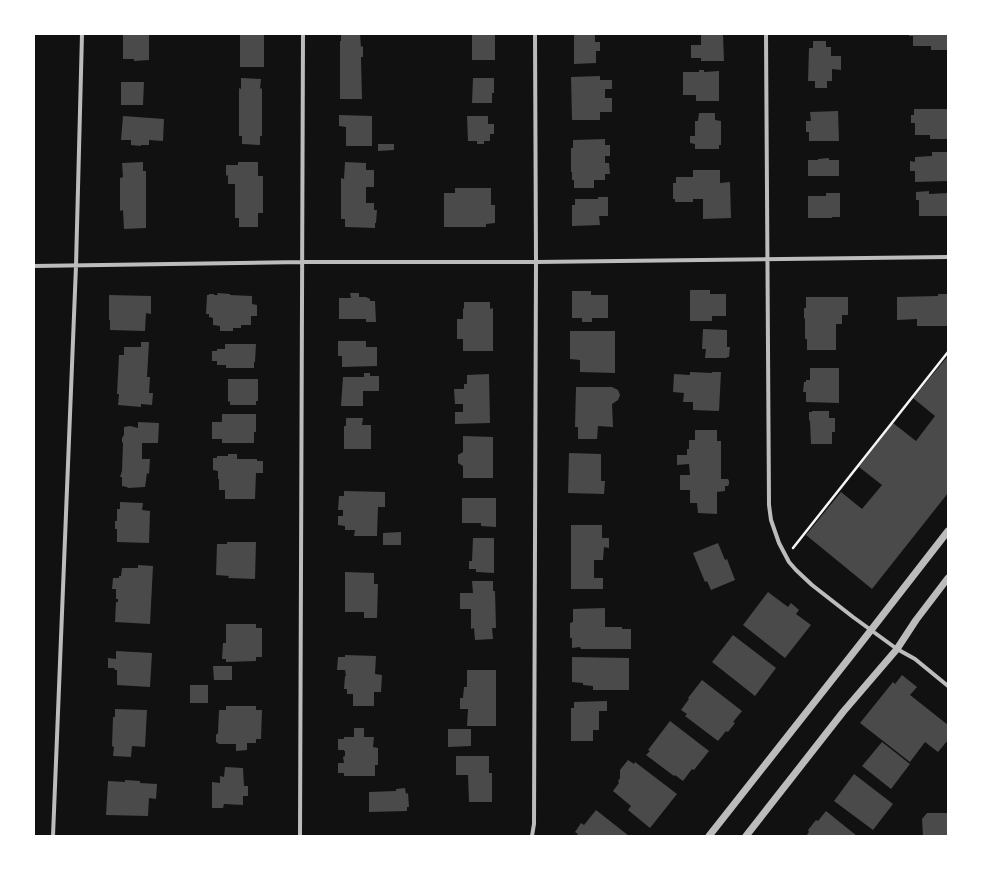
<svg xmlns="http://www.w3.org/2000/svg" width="982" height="870" viewBox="0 0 982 870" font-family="Ubuntu,sans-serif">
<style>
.building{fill:#4a4a4a}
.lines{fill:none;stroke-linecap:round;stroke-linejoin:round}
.path{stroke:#f5f5f5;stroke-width:2.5}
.minor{stroke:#bcbcbc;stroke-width:4}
.tertiary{stroke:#bcbcbc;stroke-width:7}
</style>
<rect width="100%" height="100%" fill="#111"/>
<!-- building -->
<path class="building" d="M123,34H149V60L134,61V59H123Z
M240,34H264V67H240Z
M341,34H360L361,47L363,46V57H361L362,99H340V41H341Z
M472,34H495V60H472Z
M574,34H595V42H600V51H596V63L574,64Z
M701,34H723L724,61H701V58H691V45H701Z
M909,34H948V50H931V46H913V36H909Z
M813,41H826V47H831V56H841V70L832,69V81H827V88H815V81H808L809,48H813Z
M699,70H704V72L719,71V101H696V95H683V72H699Z
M600,76V80H612V89H605V98H612V112H600V120H572L571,77Z
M241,78L261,79L260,89L262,88V136H260V145L242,144V136H239V88L241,89Z
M473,78H494V93H492V103H472Z
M121,82H144L143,105H121Z
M914,109H948V139H930V135H915V123H911V115H914Z
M838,111L839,141H809V132H806V121H811L810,112Z
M699,113H715V120L721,121V145H719V149H695V144L690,143V136H695V121H698Z
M339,115L372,116V146H346V127L339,126Z
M123,116L164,119L163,141L149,140V145H141V146L131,145V140H121Z
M467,116H488V124H494V134H490V141H484V144H477V141H468Z
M605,139V145H610V156H605V163H609L610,174H605V180H594V188H574V180H572V172H571V148H573V140Z
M378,144H394V150L378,151Z
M932,152H948V181L915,182V171H910V161L915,162V157L932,156Z
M829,158V160H839V176H808V160H818V159Z
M143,162V171H146V228L124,229L123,210L120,211V178L123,177L122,163Z
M238,162H258V176H263V213H258V227H239V218H235V184H228V175L226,176V165H238Z
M345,162L366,163V170H374V187H366V203H374V210H377L376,223H375V228L345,227V219H341V178L344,179Z
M693,170H720V183L730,182L731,218L703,219V199H693V202H675V199H673V183H676V177H693Z
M455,188H491V205H495V223L486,224V227H444V193H455Z
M929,191V194L948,193V216H919V200H916V192Z
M826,193H840V217H832V218H808V196H826Z
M598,197H608V216H599L600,225L572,226V205H575V199H598Z
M690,290H710V294H726V316H712V321H690Z
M572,291H591V295H608V318H592V322H582V318H572Z
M217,293L230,294V295L252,296V304L257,305V316H251V325H241V328H233V331H220V326L213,325V318L209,317V314H206L207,295H209V294H214V295H218Z
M350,293H359V297H366L370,299V301H375L376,322H366V319H339V298H351Z
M938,294H948V326H917V319L897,320V297L938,296Z
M109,295L151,296V314L146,313L145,331L110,330V320H109Z
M806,297H848V315H842V324H836V350H807V339H805V319L804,318V308H806Z
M464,302H490V309L493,308V351H463V339H457V319H463V308L464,309Z
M703,329L727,330V347H730L729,357H727V358H705L706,349H702Z
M570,331H615V373L580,372V360L570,359Z
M338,341H366V347H377V366L342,367V356H338Z
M141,342H149L147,377H150L149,393H153L152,405L141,404V407L118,405L119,394H117L119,355H124V347H141Z
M225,344H256L255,362H254V368H226V365H217V361H212V351H217V349H225Z
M948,356V493L872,589L806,535L841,492L862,509L882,485L859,467L893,423L916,441L935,416L913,398Z
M810,368H839V403L806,402V392H803L804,382H806V380H810Z
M690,372L712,373V372H721L719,411L693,410V402H683L684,393L673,392L674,374L690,375Z
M364,373H370V376H379V391H363V406H341L343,377H364Z
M489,374L490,423L455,424V412H463V404H455L454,389H464V384H467V375Z
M228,379H258V401H256V405H230V401L228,402Z
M576,387H612L618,390L620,395L618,400L612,404L613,427L598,426L597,439H578V427H575Z
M812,411H829V418H835V432H832V444H811L810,421L809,420V412H812Z
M222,414H256V432H254V443H222V439H212V422H222Z
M346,418H363L362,425H371V449H344V426H346Z
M138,422L159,423L158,443H142V459H150L149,474L147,473L145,487L128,488L127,487L122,486V477H120L122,471L123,443L122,442V438L124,435V427L130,426L138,428Z
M695,430H717V441H721V479H728L729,481V484L728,486H725V491L717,492V514L698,513L697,503H690V490H680V475H690L689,464L677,465V455H687V449H689V440H695Z
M463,436L493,437V478H463V466L458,463V455L463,452Z
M569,453L601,454V481H605L604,494L568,493Z
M228,454H237V459H257V461H263V473H256L255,499H225V490H219V479H218V471L213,470V458H217V456H228Z
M344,491L385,492V507H378L377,536H354L355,530H345V526L338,525V516H343V510H338L339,496H344Z
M462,498H496V527L481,526V523H462Z
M120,502L143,503L142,510L150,511L149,543L117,542V529H115V521H117V509H120Z
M571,525H602V538H609V548L604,547L603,560H594V578H603V589H571Z
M401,532V545H383V533Z
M473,538H494V573L476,572V569H469V561H472Z
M227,542H256L255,579L228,578L229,576L216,575L217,544H227Z
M718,543L725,560L727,559L735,580L711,590L707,581L705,582L693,553Z
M138,565L153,566L150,624L115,622L116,602H118V599H116V589H112L113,578H119V576H121L122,568H138Z
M345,572L374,573V584H378L377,618H364V612H345Z
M472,581H493V591H495L496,628H492L493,639L475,640L474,628L471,629V609H460V593H473Z
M768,592L788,607L791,603L799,610L796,614L811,625L785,658L743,625Z
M605,608V627H622V629H631V649H581L580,647L572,648V638H570V623L573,622V609Z
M226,624H256V628H262V657H256V661L226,662V659H222L223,643H226Z
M733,635L776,668L755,696L712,662Z
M116,651L152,653L150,687L117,685V670H115L114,668H108V658L116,659Z
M345,655L376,656L375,674L382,675L381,692H374V706H353V694H347V689H344L345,676H346L345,670H337L338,657H345Z
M572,657L629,658V690H593V686L583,685V683L572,682Z
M213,666H232V680H214Z
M467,670H496V726H467L468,709H460V698H463L464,687H467Z
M902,675L917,687L910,695L948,725V740L938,752L925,742L910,762L860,723L893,682L895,684Z
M702,680L742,711L733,722L735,723L728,732L726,731L718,741L685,716L687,714L681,710L689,699L688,698Z
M190,685H208V703H190Z
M607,701V711H599V730H593V741H571V708H574V702Z
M226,706H256V710H262L261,739H256V743H247V750L236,751V744H219L216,742V735L218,733L219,710H226Z
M115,709L147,710L145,747L132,746L131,757L113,756L114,747L112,746L113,717H115Z
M670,721L709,751L694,770L692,769L683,781L675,775L674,776L646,755L650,751L648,750Z
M354,728H364V737H374L373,747L378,748V765H375V776H344V773H338V763H344L343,757L345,756V751H344V750H338V739H344V737H354Z
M448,729H471V746L448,747Z
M882,742L910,764L891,789L862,766Z
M456,756H489V773H492V802H469L468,775H456Z
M628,760L634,764L635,762L677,794L650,828L628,810L631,806L613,791L619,783L618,781L620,778V770Z
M225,767L243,768L244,786H248V796H243V805L224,804L223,808H212V782L220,783V776L224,777Z
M854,774L893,804L873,830L834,801Z
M125,780L140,781V783L157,784L156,799L149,798L148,816L106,815L108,781L125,782Z
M405,788L406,794L408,793L409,807H407V811L369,812V792L396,791V789Z
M596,810L629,836H576L578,834L575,832L581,823L584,825Z
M826,811L857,836H806L809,832L808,830L816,820L818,821Z
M927,813H948V836H923L922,819Z"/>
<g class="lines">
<!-- path -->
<path class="path" d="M793,548L948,352"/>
<!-- minor -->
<path class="minor" d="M766,34L769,505L771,520L779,543L789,562L796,570L812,585L853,617L897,649L915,659L948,686
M34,266L302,262H536L948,257
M53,836L76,266L82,34
M300,836L303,34
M532,836L534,824L536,262L535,34"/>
<!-- tertiary -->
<path class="tertiary" d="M709,836L861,643L948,531
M746,836L843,712L897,649L916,620L948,578"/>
</g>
<!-- border -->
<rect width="982" height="870" fill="none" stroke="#ffffff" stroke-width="70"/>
</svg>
